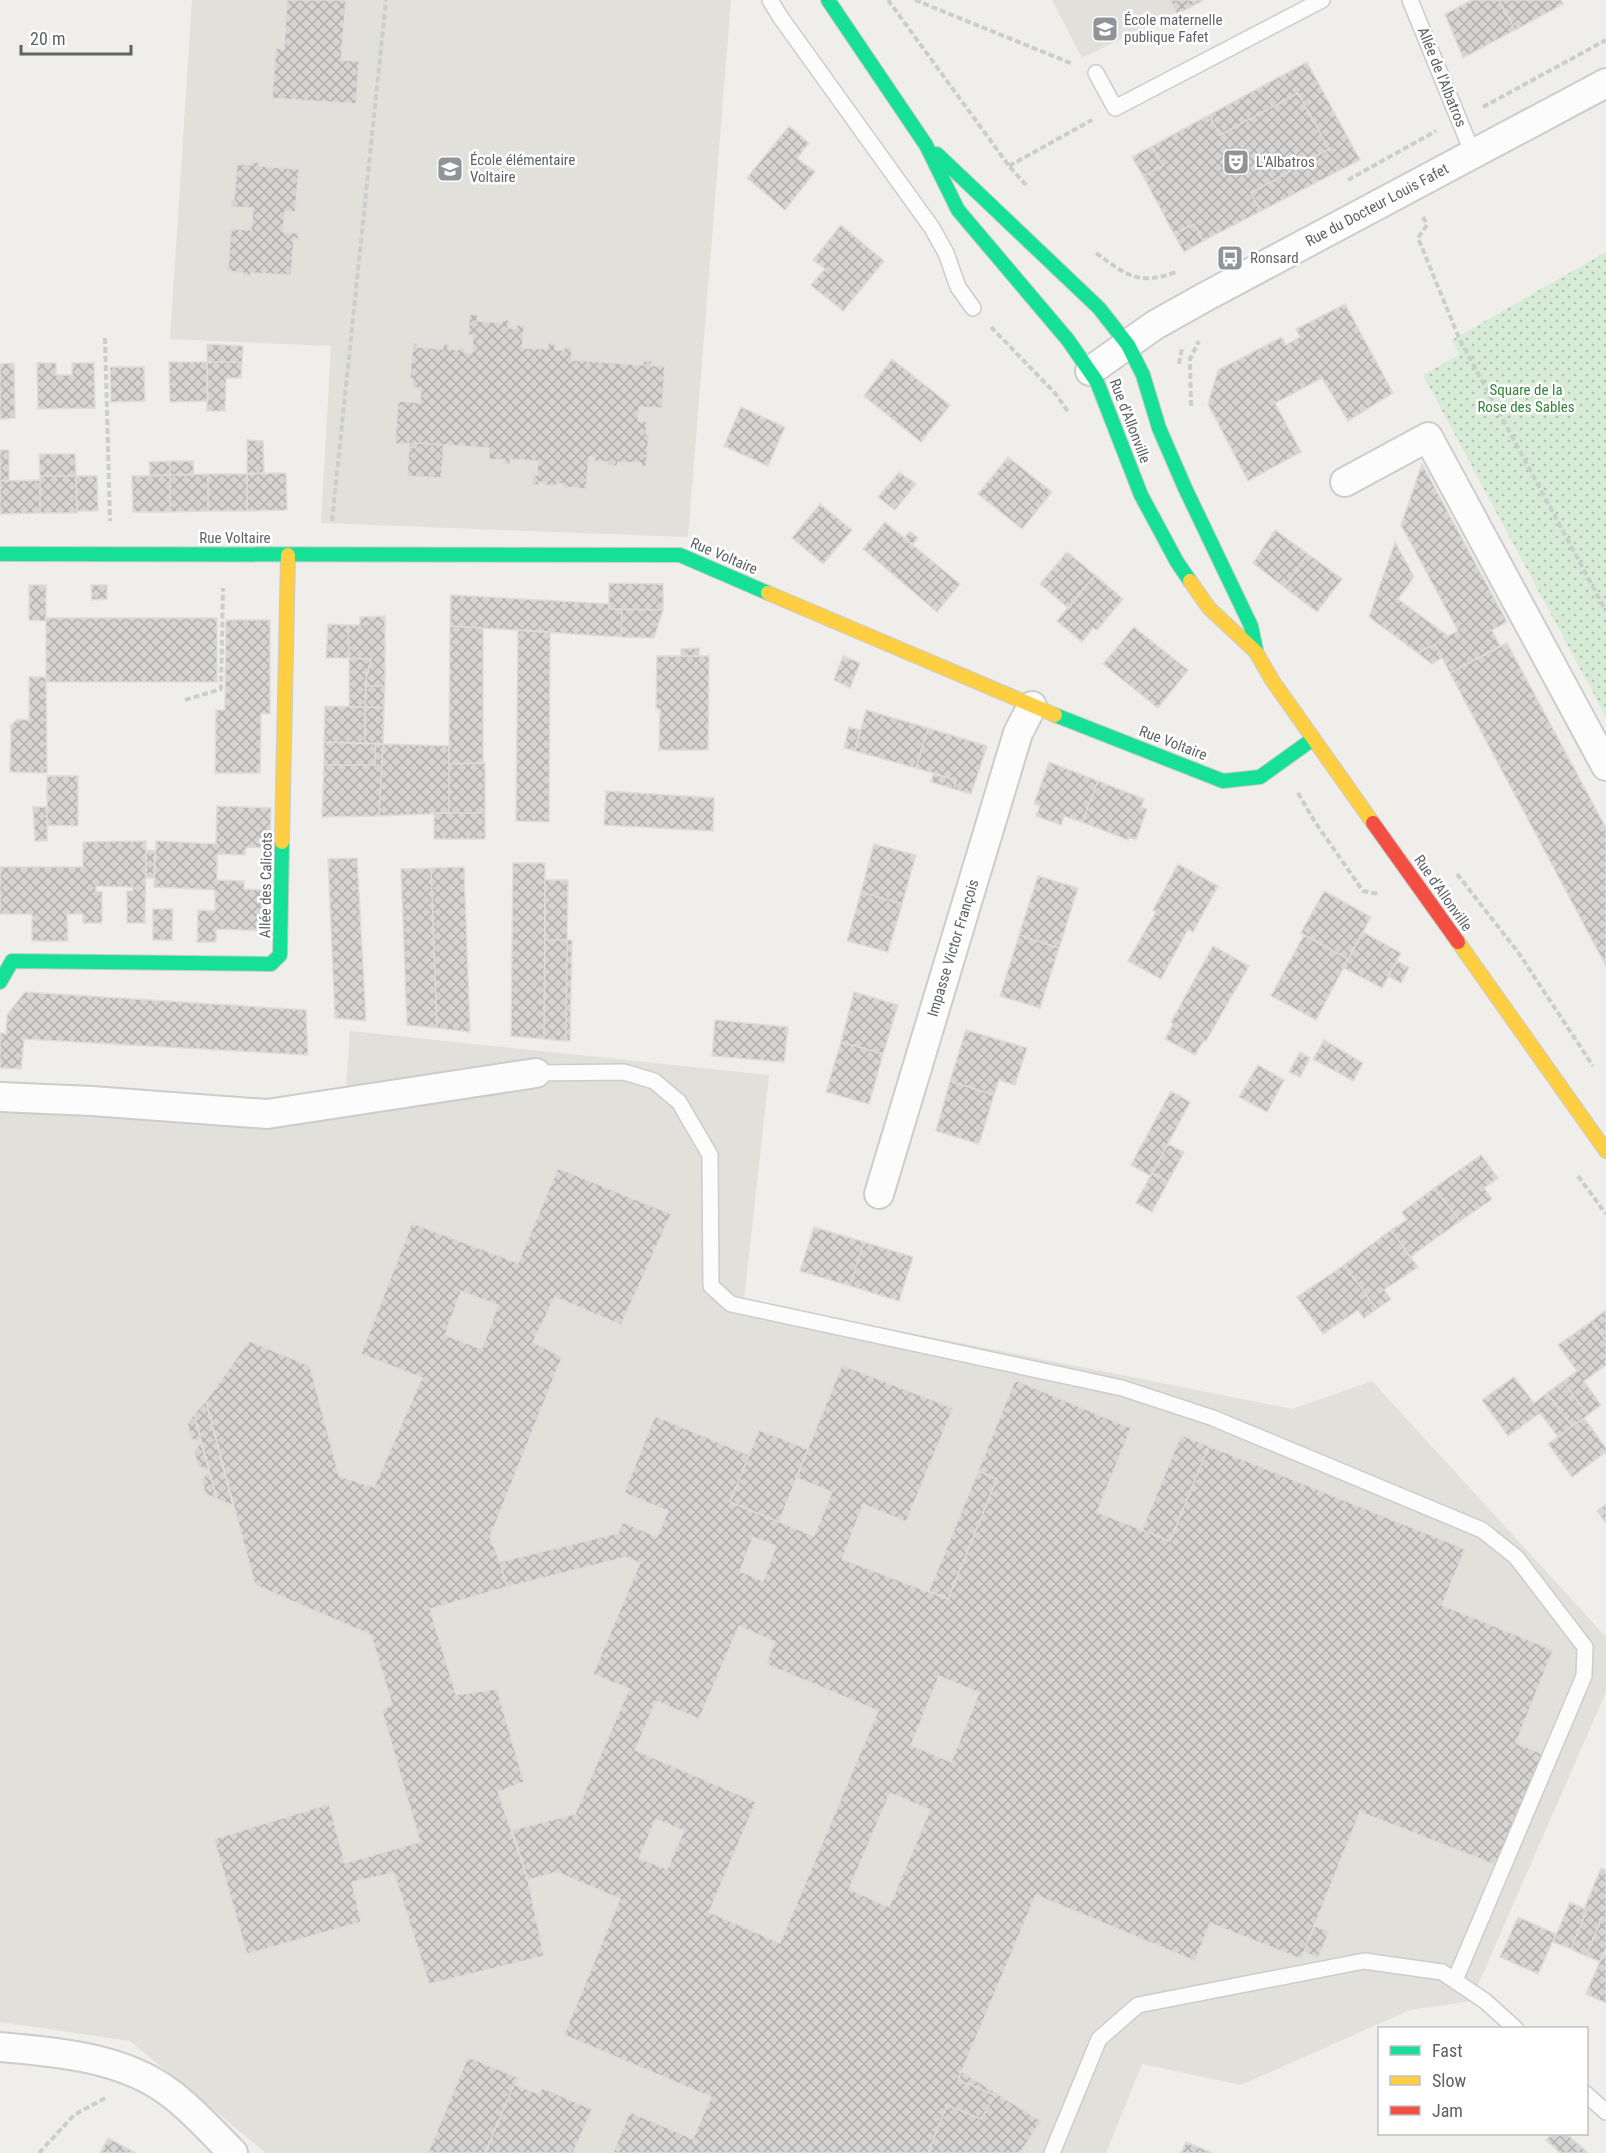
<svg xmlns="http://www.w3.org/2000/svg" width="1606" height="2153" viewBox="0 0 1606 2153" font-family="'Roboto Condensed',sans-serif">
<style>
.education{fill:#e2e0da}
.grass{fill:url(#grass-dots)}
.building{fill:url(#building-cross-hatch);stroke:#deddd9;stroke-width:1.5;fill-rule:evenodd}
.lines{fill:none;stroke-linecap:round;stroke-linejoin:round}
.lane-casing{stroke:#cbcccc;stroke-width:18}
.street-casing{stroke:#cbcccc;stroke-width:32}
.fast-casing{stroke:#cacacb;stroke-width:16}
.slow-casing{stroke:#cacacb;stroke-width:16}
.jam-casing{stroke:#cacacb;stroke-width:16}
.path{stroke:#cacfcc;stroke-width:4;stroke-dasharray:6 3;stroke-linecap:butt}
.lane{stroke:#fdfcfc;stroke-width:15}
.street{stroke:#fdfcfc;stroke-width:28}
.fast{stroke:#16e098;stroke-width:14}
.slow{stroke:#ffcf43;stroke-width:14}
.jam{stroke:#f24e42;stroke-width:14}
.labels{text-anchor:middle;stroke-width:5;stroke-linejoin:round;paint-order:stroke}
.poi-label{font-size:15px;fill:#5f6368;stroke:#fff;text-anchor:start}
.street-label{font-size:15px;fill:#5f6368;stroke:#fff}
.park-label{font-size:15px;fill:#348238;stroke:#fff}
</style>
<defs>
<pattern id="grass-dots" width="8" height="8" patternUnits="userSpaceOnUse" patternTransform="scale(1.5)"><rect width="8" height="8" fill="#d8ebd6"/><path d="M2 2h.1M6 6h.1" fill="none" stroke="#b2c2b1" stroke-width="1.8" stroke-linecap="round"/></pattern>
<pattern id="building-cross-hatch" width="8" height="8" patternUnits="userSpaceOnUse" patternTransform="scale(1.5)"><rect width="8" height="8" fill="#d6d5d3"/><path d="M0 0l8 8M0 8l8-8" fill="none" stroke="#b1b0af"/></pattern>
</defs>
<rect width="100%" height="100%" fill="#efeeea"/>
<!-- education -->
<path class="education" d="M192,0H731L688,537L321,523L331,346L170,339Z
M1052,0H1202L1082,58Z
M350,1031L769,1075L744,1300L1292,1409L1372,1381L1606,1637V1692L1471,2001L1410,2010L1241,2085L1142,2064L1106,2153H266L130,2041L0,2022V1084L344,1117Z"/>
<!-- grass -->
<path class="grass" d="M1606,252V717L1423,375L1459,355L1452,340Z"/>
<!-- building -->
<path class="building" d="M287,0H346L341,60L359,61L356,104L272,98L276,48L284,49Z
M1170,0H1204L1177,14Z
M1472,0H1499L1515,30L1463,58L1445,14Z
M1499,0H1561L1563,4L1515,30Z
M1307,62L1360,160L1261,211L1251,193L1329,149L1298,93L1220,135L1209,115Z
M1298,93L1329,149L1251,193L1261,211L1203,241L1194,224L1174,234L1143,176L1163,166L1152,146L1209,115L1220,135Z
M789,126L809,143L797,158L815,172L785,210L747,178Z
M1152,146L1163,166L1143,176L1132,157Z
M252,162H259V166L299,169L295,212L285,211L283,232L299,233L298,239H294L291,275L251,273V276H243V273L228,271L231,229L251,230L253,208L231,207V200H234L237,164L252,165Z
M1194,224L1203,241L1184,252L1174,234Z
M841,225L884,261L843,311L811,285L825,269L813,260Z
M1345,304L1393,393L1348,421L1322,378L1275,403L1301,452L1248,481L1208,404L1218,370L1282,337L1286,345L1300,337L1296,329Z
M470,314L478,315L477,321L502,323V320H509L508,328L516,329V325L524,326L522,348L548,349V343L555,344V350H564V347L572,348L571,360L643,365V361H652L651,366L665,365L662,408L639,407L638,421L647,422L646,434H649L646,467H641V463L618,462L617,466L608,465V462L594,461V457H589L586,489L563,487V484L557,483L556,486L545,485V483L539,482V485H532L533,475H537L538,461L510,459V464H504L505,459L489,460V448L416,443V448L409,447V443L395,444L398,401L420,403L421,388H413V379H410L413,343H417V347L443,349V344L449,345V349L458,350V347L464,348V352L472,353L473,335H468Z
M207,344L243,346L242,362H207Z
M892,359L950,405L921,442L864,396Z
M169,362H207L208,401L170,402Z
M207,362H242L241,378H226L225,411H207Z
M14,363L15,418L0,419V364Z
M37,363H56V375H72V363H94L95,408L38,409Z
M110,367H144L145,401L111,402Z
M741,407L785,427L768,466L724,446Z
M247,440L263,441L264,473L247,474Z
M416,443L444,445L441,478L407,476L409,447L416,448Z
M0,450H9V481H0Z
M39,454H75L76,476H40Z
M1008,457L1052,492L1022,529L978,494Z
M170,461H193L194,475H170Z
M170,461V475L150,476L149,462Z
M1422,464L1507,622L1492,630L1500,646L1450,673L1435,644L1418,653L1369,617L1395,542L1414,577L1398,599L1448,636L1458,631L1401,525Z
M899,472L916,484L895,510L878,497Z
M286,473L287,510L247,511V474Z
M208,474H247V511H208Z
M208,474V511L170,512V475Z
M170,475V512H133L132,476Z
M40,476H76L77,513H40Z
M76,476H97L98,511H77Z
M40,480V513L0,514V481Z
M820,504L852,530L823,564L792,538Z
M885,522L960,584L937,612L863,549Z
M1275,530L1308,554L1284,587L1253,563Z
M910,531L918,538L912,545L904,538Z
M1067,552L1095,575L1068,608L1040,584Z
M1308,554L1342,579L1317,612L1284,587Z
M1095,575L1123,599L1097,630L1093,628L1082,642L1057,621Z
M609,583L663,584V610L609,609Z
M29,585H46V621L29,620Z
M91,585H107V599L92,600Z
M451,595L610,604L609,609H622L621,637L450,626Z
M622,609L663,610L654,638L621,637Z
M385,616V686H366V679L371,659L349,658L348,625H360V617Z
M46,618H217V682H46Z
M226,620H270V714L261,713L260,773H215L216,710H225Z
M328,624L348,625L349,658H326Z
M450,626L483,628V763L449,764Z
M1134,627L1188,670L1158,708L1103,664Z
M518,630L550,632L549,822L516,821Z
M1507,643L1606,828V966L1450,673Z
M1435,644L1442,658L1432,664L1418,653Z
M699,648V656H681V649Z
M657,656H709L708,750H659L660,709H656Z
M843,656L860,663L850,688L834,680Z
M349,658L371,659L366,679L365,707H349Z
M29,677H46L47,773L10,772L11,725L18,719L29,720Z
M366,686H385L384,708L365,707Z
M325,706L365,707V743L324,742Z
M365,707L384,708L383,744L365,743Z
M866,710L928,728L916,768L855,751Z
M849,727L860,730L855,751L844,748Z
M928,728L987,746L971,794L954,789L956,780L916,768Z
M324,742L375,744V765H324Z
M375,744H383L379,816L322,817L324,765H375Z
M383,744L449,746V813L379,816Z
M1049,762L1098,781L1082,822L1064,816L1061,825L1036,816L1040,806L1034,804Z
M485,763V813H449V764Z
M933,774L956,780L954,789L931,782Z
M47,776H78V826L47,825Z
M1098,781L1144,799L1141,807L1147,809L1136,840L1129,837L1128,840L1082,822Z
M606,791L714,798L713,831L604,825Z
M217,806L271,808L270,848L246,847L245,855L217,854V880L244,881V889L268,890L267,931L216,929V942H197L198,910L215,911V890L154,887L156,841L216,844Z
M33,807H47V841H35Z
M434,813H485V839H434Z
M146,841L145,923H127V891H133V887L96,886V891L102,892V923H83V914H67L68,941H32V914H0V867H83V842Z
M874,844L916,855L902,904L861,892Z
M146,850L155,851L154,878H146Z
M357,858L366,1021L335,1018L328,859Z
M513,863H545L544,1039L511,1036Z
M1178,864L1218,886L1193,932L1188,929L1161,979L1128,961L1156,912L1153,910Z
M464,867L470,1032L437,1028L431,868Z
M431,868L437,1028L407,1025L401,869Z
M1038,876L1078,888L1059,948L1019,935Z
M545,880H568L567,940H545Z
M1324,891L1371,917L1348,959L1301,933Z
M861,892L902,904L888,952L847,941Z
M153,909H173L172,940H153Z
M1363,932L1401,953L1382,988L1344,968Z
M1019,935L1059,948L1040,1008L1000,996Z
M1304,935L1348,959L1316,1020L1271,996Z
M545,940H567L566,1041L544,1039Z
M567,940H572L570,1041H566Z
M1213,946L1249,966L1206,1041L1204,1040L1195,1055L1165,1039L1173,1024L1171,1022Z
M1397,961L1409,967L1401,983L1388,976Z
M25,992L306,1010L308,1055L24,1039L21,1069L0,1068V1033L6,1034L7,1015Z
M854,992L898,1005L883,1054L841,1042Z
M715,1020L788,1027L784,1062L712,1056Z
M966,1030L1027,1048L1015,1085L999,1080L994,1095L950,1081Z
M1324,1040L1363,1063L1353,1081L1313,1059Z
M841,1042L883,1054L869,1104L826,1092Z
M1300,1052L1310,1058L1300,1077L1289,1072Z
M1258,1065L1284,1080L1267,1112L1239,1097Z
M950,1081L994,1095L979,1144L936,1131Z
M1171,1091L1190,1102L1151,1176L1131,1165Z
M1168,1144L1184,1152L1168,1182L1152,1173Z
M1481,1155L1498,1178L1484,1188L1492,1199L1460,1221L1434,1188Z
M558,1168L671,1214L621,1325L555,1297L533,1342L562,1357L490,1537L500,1562L507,1587L430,1609L456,1695L497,1689L524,1782L498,1792L528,1880L544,1956L429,1984L394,1873L352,1882L361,1922L247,1954L214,1839L329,1804L345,1863L420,1842L382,1711L392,1704L371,1635L255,1585L206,1401L249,1341L310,1366L339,1476L374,1487L422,1378L361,1354L412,1223L518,1263ZM461,1291L498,1305L482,1349L445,1335Z
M1152,1173L1168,1182L1152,1212L1136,1203Z
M1434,1188L1460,1221L1410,1257L1391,1230L1407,1220L1402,1212Z
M814,1227L864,1242L850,1286L800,1271Z
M1391,1230L1418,1267L1384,1290L1391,1299L1377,1309L1344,1265Z
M864,1242L913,1257L899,1301L850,1286Z
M1344,1265L1377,1309L1364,1318L1358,1310L1323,1334L1297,1297Z
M1606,1310V1341L1592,1321Z
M1592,1321L1606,1341V1365L1584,1381L1601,1405L1588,1415L1563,1381L1577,1371L1558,1345Z
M842,1365L953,1408L906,1522L863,1504L842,1559L948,1599L997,1479L978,1471L1015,1380L1131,1428L1097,1512L1170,1541L1209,1446L1465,1549L1442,1605L1553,1650L1516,1743L1545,1755L1501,1867L1360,1812L1301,1959L1210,1923L1195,1961L1036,1895L958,2080L995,2095L981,2119L947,2105L928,2153H613L630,2112L693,2139L711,2097L564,2035L620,1899L557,1872L528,1880L512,1830L575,1814L629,1689L593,1674L640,1563L626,1557L507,1587L500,1562L618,1533L623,1522L657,1537L668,1511L624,1493L655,1416L749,1455L730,1502L814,1536L832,1492L796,1478ZM753,1537L776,1546L763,1581L740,1571ZM739,1626L775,1642L766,1664L878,1711L780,1943L709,1912L756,1802L635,1750L656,1701L699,1719ZM939,1676L979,1693L951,1762L911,1745ZM890,1793L930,1810L889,1907L849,1889ZM656,1819L684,1831L667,1869L639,1858Z
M1514,1377L1534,1403L1547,1393L1572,1426L1558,1437L1540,1413L1508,1436L1482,1400Z
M1563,1381L1588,1415L1572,1426L1547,1393Z
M206,1401L233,1506L217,1499L194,1414Z
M194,1414L201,1442L191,1439L187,1423Z
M1584,1418L1606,1448V1452L1572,1477L1548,1444Z
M759,1430L808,1449L779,1522L730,1502Z
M1181,1435L1209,1446L1170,1541L1142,1530Z
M201,1442L209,1471L198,1466L194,1451Z
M209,1471L217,1499L205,1494L202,1479Z
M978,1471L997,1479L948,1599L929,1591Z
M1606,1504V1523L1597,1511Z
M1601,1868L1606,1870V1918L1602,1917L1586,1956L1571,1949L1587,1910L1584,1909Z
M1570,1902L1587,1910L1571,1949L1553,1942Z
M1518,1917L1556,1934L1538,1974L1500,1957Z
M1602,1917L1606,1918V1948L1600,1962L1586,1956Z
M1314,1925L1329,1932L1318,1958L1304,1952Z
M1603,1954L1606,1955V2003L1586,1994Z
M468,2057L517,2077L485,2153H428Z
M961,2071L1041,2121L1020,2153H928L947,2105L981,2119L995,2095L958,2080Z
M517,2077L519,2078L516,2085L539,2094L542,2088L592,2109L573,2153H485Z
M1552,2134H1567L1588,2153H1560L1546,2140Z
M108,2138L136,2153H100Z
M1186,2142L1213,2153H1181Z"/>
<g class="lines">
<defs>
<path id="lane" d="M770,0L781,18L932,228L946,253L958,287L973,308
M1410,0L1473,154
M1096,73L1115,108L1322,0
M536,1073L624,1072L654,1081L679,1102L710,1155L711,1286L731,1304L1122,1388L1213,1418L1482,1530L1516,1557L1585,1647L1584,1676L1455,1980
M1586,2094L1606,2112
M1052,2153L1099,2039L1138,2005L1364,1961L1442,1972L1485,2001L1515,2028"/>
<path id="street" d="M1090,371L1155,325L1205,297L1606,83
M1345,482L1428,437L1606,766
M0,1097L92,1101L267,1114L536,1073
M879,1194L1018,733L1032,706
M0,2047C57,2052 123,2057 170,2093C193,2110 213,2133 233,2153"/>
<path id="fast" d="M828,0L926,145L958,210L1068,340L1097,382L1141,495L1177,562L1190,581
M937,154L1099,308L1128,345L1143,375L1159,428L1185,488L1251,626L1256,650
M0,554L680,555L768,593
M1055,715L1223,781L1260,777L1313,739
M0,982L12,961L271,964L280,955L282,842"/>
<path id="slow" d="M1190,581L1209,608L1256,652L1272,680L1373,823
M768,593L1055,715
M282,842L288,555
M1458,942L1606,1151"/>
<path id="jam" d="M1373,823L1458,942"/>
</defs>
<!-- lane casing -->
<use href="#lane" class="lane-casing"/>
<!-- street casing -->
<use href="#street" class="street-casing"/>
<!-- fast casing -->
<use href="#fast" class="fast-casing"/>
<!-- slow casing -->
<use href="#slow" class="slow-casing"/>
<!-- jam casing -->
<use href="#jam" class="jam-casing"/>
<!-- path -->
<path class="path" d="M888,0L1009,166L1026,185
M915,0L1073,64
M1483,107L1606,40
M1009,166L1092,120
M1348,180L1436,131
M1423,217L1427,225L1418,238L1459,338L1606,611
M1096,253C1127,275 1137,286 1176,272
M991,327L1055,393L1069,413
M105,338L110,521
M1179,364L1182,348
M1191,406L1190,359L1199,341
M332,521L386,0
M185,700L221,689L223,588
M1298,793L1315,822L1363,891L1379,894
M1457,874L1518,952L1593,1066
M1578,1176L1606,1214
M39,2153L74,2115L107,2097"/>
<!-- lane -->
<use href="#lane" class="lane"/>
<!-- street -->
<use href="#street" class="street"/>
<!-- fast -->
<use href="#fast" class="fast"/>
<!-- slow -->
<use href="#slow" class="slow"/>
<!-- jam -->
<use href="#jam" class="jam"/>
</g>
<!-- icons -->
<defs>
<symbol id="school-square" viewBox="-11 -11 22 22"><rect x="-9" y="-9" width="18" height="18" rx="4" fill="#919496" stroke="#fff"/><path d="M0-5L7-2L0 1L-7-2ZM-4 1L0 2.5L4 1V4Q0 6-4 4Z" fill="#fff"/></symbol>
<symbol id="theatre-square" viewBox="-11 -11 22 22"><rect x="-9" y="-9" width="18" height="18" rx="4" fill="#919496" stroke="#fff"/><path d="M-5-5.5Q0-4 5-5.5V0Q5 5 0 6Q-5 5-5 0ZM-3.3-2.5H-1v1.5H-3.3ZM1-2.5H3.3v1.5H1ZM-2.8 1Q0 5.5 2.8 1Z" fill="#fff"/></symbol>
<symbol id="bus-square" viewBox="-11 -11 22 22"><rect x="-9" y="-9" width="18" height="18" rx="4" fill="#919496" stroke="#fff"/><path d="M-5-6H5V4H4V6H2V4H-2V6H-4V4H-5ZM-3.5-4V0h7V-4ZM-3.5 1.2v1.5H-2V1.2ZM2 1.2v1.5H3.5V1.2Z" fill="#fff"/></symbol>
</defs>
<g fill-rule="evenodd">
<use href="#school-square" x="1090" y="14" width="30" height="30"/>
<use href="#theatre-square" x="1221" y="147" width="30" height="30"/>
<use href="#school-square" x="435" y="154" width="30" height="30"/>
<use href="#bus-square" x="1215" y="243" width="30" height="30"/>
</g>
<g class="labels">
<!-- poi labels -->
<g class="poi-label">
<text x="1124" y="25">École maternelle<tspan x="1124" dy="17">publique Fafet</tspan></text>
<text x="470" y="165">École élémentaire<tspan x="470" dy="17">Voltaire</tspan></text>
<text x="1256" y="167">L'Albatros</text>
<text x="1250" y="263">Ronsard</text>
</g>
<!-- street labels -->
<g class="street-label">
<text transform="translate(1442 77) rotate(68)" y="5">Allée de l'Albatros</text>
<text transform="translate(1377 205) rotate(-28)" y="5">Rue du Docteur Louis Fafet</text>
<text transform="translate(1130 421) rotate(69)" y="5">Rue d'Allonville</text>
<text x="235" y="543">Rue Voltaire</text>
<text transform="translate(724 556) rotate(23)" y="5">Rue Voltaire</text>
<text transform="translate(1173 743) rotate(21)" y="5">Rue Voltaire</text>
<text transform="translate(266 885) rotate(-89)" y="5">Allée des Calicots</text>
<text transform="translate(1443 893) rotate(55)" y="5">Rue d'Allonville</text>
<text transform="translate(953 948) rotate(-73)" y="5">Impasse Victor François</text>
</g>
<!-- park labels -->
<g class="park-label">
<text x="1526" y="395">Square de la<tspan x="1526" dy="17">Rose des Sables</tspan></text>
</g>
</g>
<!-- legend -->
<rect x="1378" y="2027" width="210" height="108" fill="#ffffff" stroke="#bfc1c3" stroke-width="1.5"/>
<rect x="1390" y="2046" width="30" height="9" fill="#16e098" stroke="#bfc1c3" stroke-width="1.5"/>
<text x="1432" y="2057" font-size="18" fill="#5f6368">Fast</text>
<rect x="1390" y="2076" width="30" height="9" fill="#ffcf43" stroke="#bfc1c3" stroke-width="1.5"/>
<text x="1432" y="2087" font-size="18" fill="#5f6368">Slow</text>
<rect x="1390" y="2106" width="30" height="9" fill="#f24e42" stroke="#bfc1c3" stroke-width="1.5"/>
<text x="1432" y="2117" font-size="18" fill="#5f6368">Jam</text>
<!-- scale -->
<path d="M21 45v9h110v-9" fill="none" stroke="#5f6368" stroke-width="3"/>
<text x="30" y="45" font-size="18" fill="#5f6368" stroke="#ffffff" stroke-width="4.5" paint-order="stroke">20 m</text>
</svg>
